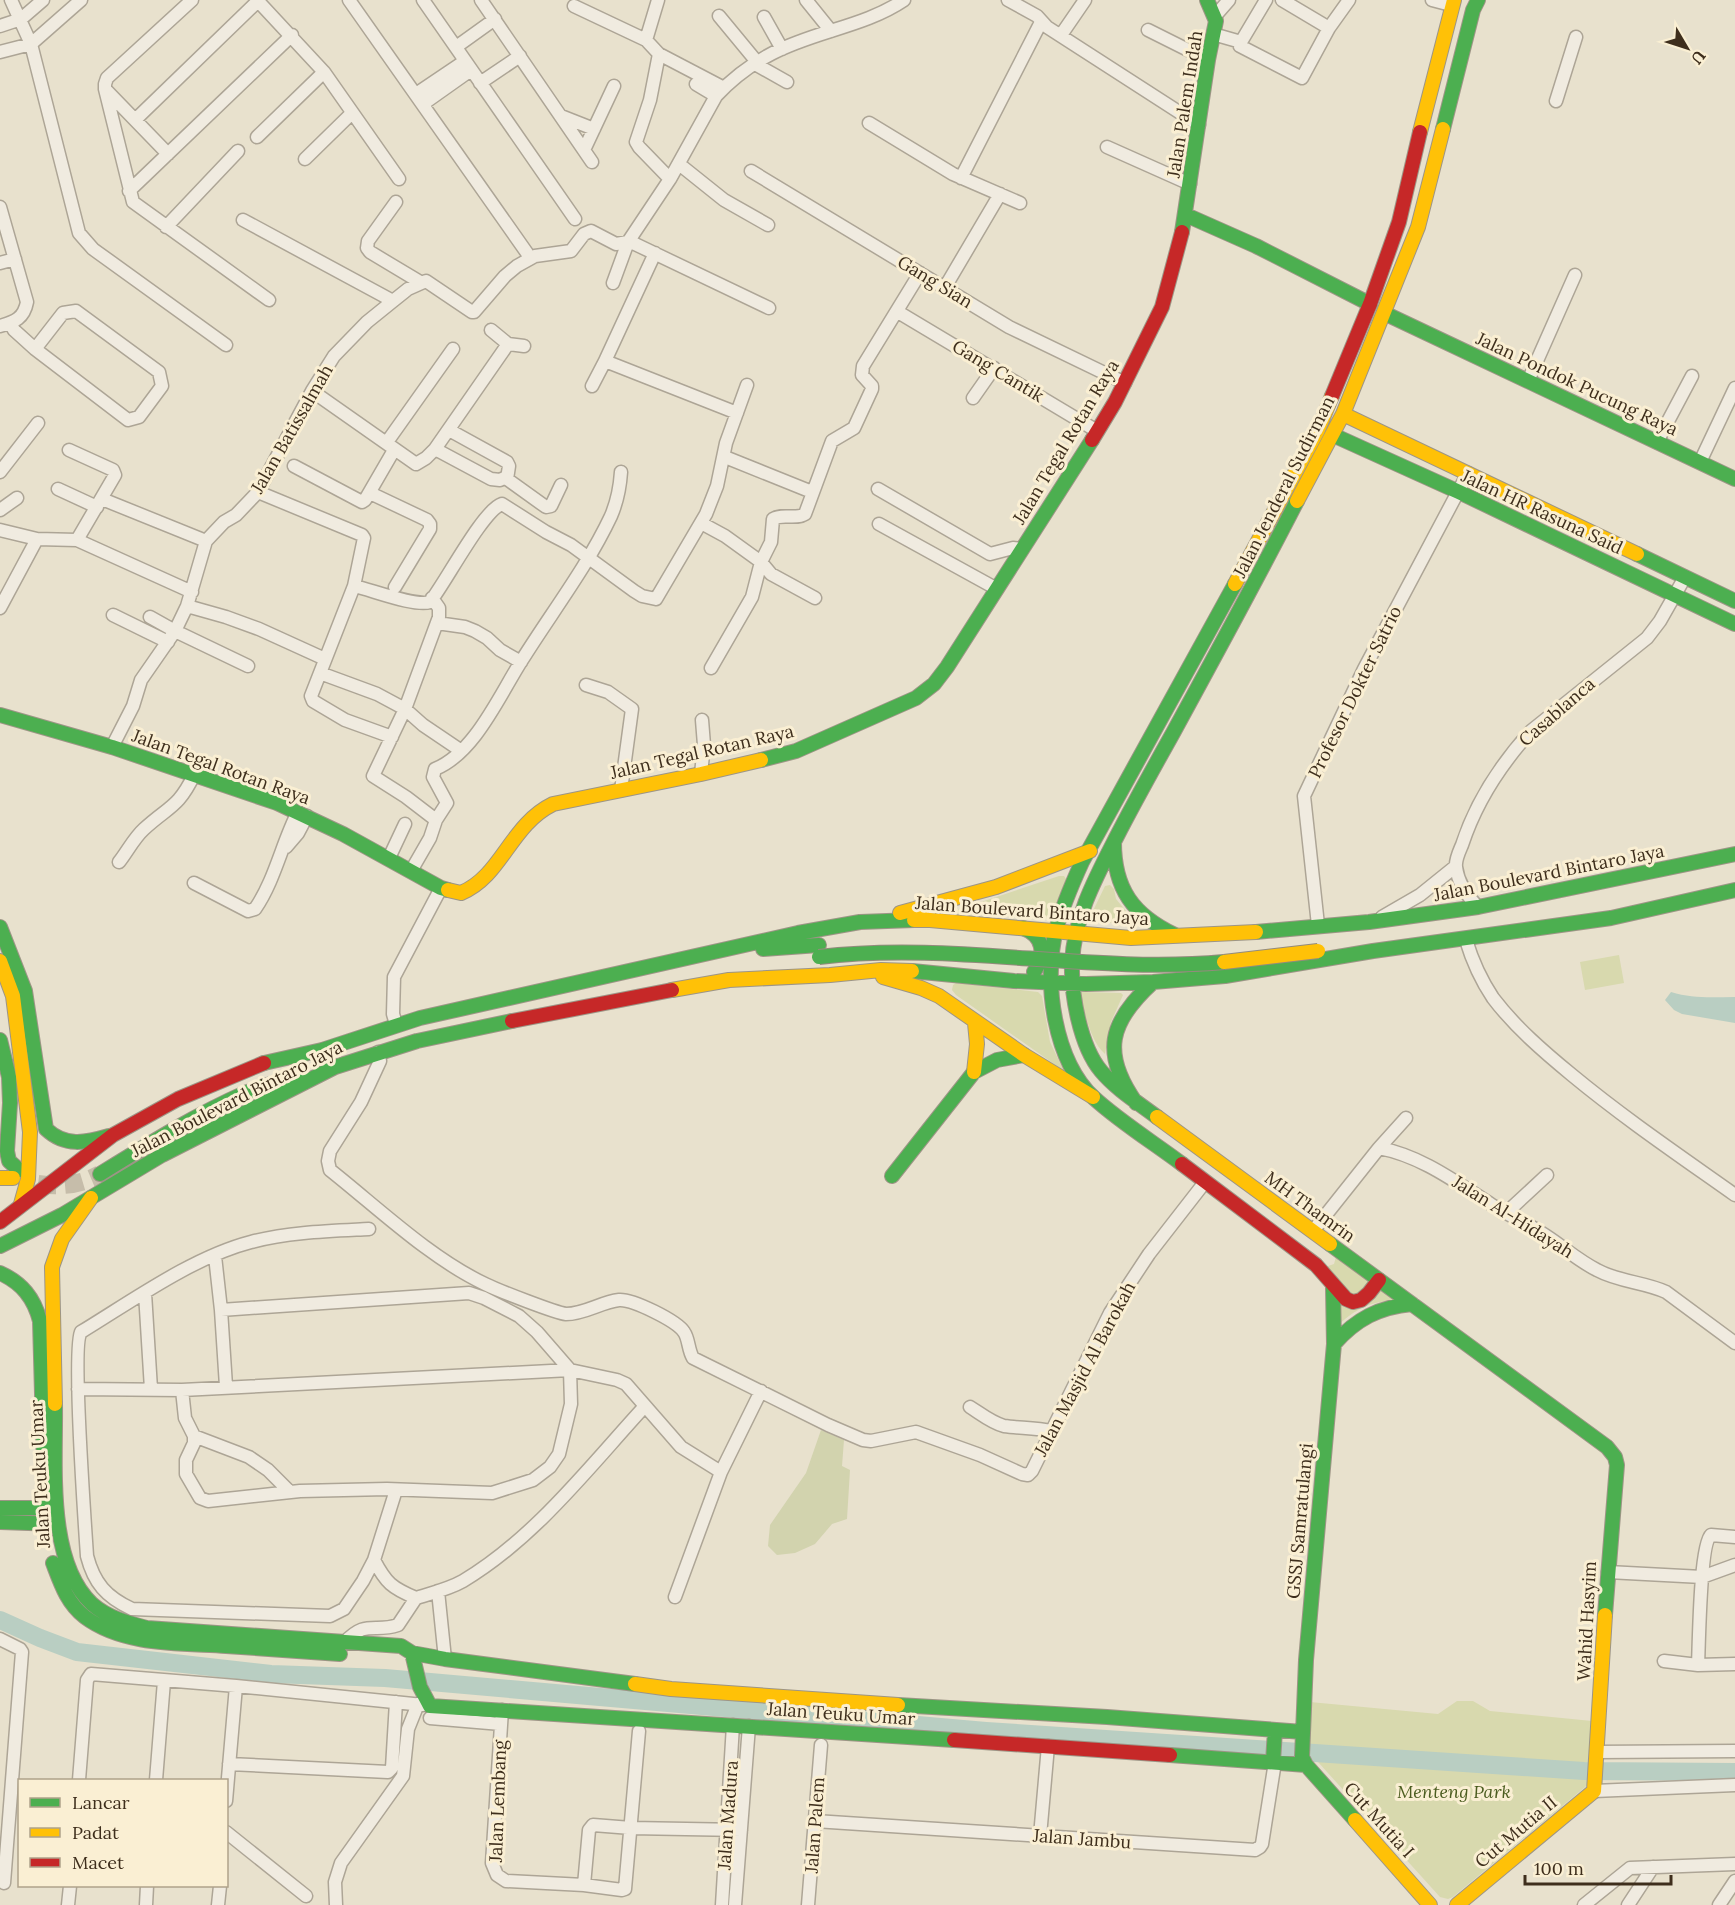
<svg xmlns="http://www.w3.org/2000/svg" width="1735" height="1905" viewBox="0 0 1735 1905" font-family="Lora,serif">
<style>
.green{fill:#d8d9ae}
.cemetery{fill:#d2d3ae}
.water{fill:#b9cec2}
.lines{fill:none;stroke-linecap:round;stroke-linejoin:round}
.river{stroke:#b9cec2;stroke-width:18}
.primary-tunnel{stroke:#c6bdaa;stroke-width:18;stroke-dasharray:18 9;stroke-linecap:butt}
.street-casing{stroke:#ada596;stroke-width:15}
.fast-casing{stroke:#9d9586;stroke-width:16}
.slow-casing{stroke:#9d9586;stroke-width:16}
.jam-casing{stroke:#9d9586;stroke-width:16}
.street{stroke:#f0ebe0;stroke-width:12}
.fast{stroke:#4caf50;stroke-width:14}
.slow{stroke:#ffc107;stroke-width:14}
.jam{stroke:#c62828;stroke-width:14}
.fast-bridge-casing{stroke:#938b7d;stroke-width:16;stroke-linecap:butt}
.slow-bridge-casing{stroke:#938b7d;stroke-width:16;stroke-linecap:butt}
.fast-bridge{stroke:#4caf50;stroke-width:14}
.slow-bridge{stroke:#ffc107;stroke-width:14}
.labels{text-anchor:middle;stroke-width:6;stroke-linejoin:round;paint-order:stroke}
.street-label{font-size:18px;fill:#3e2e1c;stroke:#faefd3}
.park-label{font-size:18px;font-style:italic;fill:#4c5d20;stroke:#faefd3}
</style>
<rect width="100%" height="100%" fill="#e8e1cd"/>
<!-- green -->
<path class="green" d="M1059,876H1064L1066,879L1054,915L1050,919L957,914V910Z
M1110,885L1114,889L1116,899L1131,917V921L1129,924L1094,922L1092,920L1091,915L1105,886Z
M1619,955L1624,983L1585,990L1580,962Z
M956,983L1038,992L1042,996L1050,1042L1064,1071L956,995L952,990L953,985Z
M1080,992L1121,993L1123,995L1111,1022L1105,1054C1090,1041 1084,1011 1080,992Z
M1337,1253L1400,1299C1370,1303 1361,1305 1338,1325L1325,1267L1334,1264Z
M1457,1701H1473L1490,1711L1592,1721L1590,1783L1453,1897L1448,1899L1440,1897L1309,1752L1310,1702L1438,1714Z"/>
<!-- cemetery -->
<path class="cemetery" d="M821,1430L844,1440L842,1466L850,1470L847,1519L832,1524L815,1544L795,1553L777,1555L768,1546L770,1525L806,1473Z"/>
<!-- water -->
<path class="water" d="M1671,992C1693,999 1713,997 1735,997V1023L1682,1014L1674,1010L1665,1000Z"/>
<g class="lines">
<!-- river -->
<path class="river" d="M0,1620L40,1638L77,1652L271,1674L385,1678L986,1731L1584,1771L1735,1772"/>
<!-- primary-tunnel -->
<path class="primary-tunnel" d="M38,1184C60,1187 81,1185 100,1174"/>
<defs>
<path id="street" d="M11,0L31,44L79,233L93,249L226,345
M257,0L324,72L399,179
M349,0L527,253
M423,0L575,219
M481,0L592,162
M658,0L646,40L659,54L724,88
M806,0L831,31
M1008,0L1037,16L1047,27L1199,125
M1282,0L1329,28L1349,0
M1432,0L1451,5
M574,6L646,40
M719,16L757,62
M1215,16L1229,0
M764,17L782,49
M0,26L21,19L43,0
M1148,30L1208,60
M1213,34L1241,42L1240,46L1302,78L1329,28
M1061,35L1085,0
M1241,42L1266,0
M456,47L495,19
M0,52L31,44L81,0
M659,54L650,100L636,142L639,147L670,179
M755,64L787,82
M480,83L520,56
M696,84L716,96
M105,89L133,202L269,300
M416,94L465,61
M1556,101L1576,37
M423,104L471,70
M561,116L594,129
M135,120L259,0
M869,123L953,174L1020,203
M257,137L324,72
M1107,147L1190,184
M584,150L614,86
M168,154L105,89V84L107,78L192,0
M305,159L352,113
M679,164L724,200L768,225
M751,171L1009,327L1125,383
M961,178L1041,22
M129,191L292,35
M396,202L368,241L367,248L370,252L420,282
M0,207L27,302C24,318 15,322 0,326
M243,220L393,301
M166,227L238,151
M655,253L605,361L737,413
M0,263L15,259
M613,283L628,242L670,179L716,96C731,80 752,64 771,54C814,31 864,27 904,0
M944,289L1000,194
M898,312L1097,431
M10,323L14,330L35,349L128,420L139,417L162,386L159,372L76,311L63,313L35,349
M491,330L508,344L524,346
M1528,381L1575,275
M592,386L605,361
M312,391L416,464L426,458L435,449L508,344
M973,398L994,368
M449,430L507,462L509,466L507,479L546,507L551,506L561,485
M387,442L453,349
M1657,442L1692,376
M435,449L491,479L500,480L506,477
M725,457L812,492
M1700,462L1735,388
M294,466L362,502L365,500L394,450
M0,472L38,423
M58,489L97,507
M878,489L990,554L1013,548L1022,549
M258,492L362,535L364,538L354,586L311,696L313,701L345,720L392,737
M370,493L427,520L430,524V529L395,587
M102,499L206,541
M0,510L17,498
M701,523L725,536L761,562L771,574L815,598
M879,524L997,589
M0,530L37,539L77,540L115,475L113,470L69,450
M77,540L192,592
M354,586C372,590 415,607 430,602C446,582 483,510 502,504L546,532L571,545L634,591L642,596L656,599L706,514L717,486L726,443L747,385
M432,598L439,608V617L405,709L373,776L406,797L436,820
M187,606L226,617L259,629L325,659
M0,608L37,539
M113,615L168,642
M150,617L175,631L248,666
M437,623L465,627L475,631L487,638L500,650L521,662
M711,668L752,597L761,562L771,542L773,519C782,513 796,520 805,514L832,441L854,428L872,389V386L862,375L863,366L920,273
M320,673L377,694L405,709L423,725L460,750
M586,685L608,692L632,709L621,790
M112,747L133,706L141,680L175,631L187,606L206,541L224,522L236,515L258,492L312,391L334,356L367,322L393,301L408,289L426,281L472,312H474L505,276L517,266L535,256L571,251L584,234L591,231L616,244L628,242L635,244L769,308
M701,774L704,745L702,720
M286,847L298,833L307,816
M389,858L405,824
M119,862C127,852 134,838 144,829C169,806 178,808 194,775
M411,871L430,838L436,820L447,803L433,777L435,769C475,753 500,694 522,660C552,612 587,567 611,516C617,502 620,487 621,472
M194,883L248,911L255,909C275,880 282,843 298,812
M1478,907C1467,896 1458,883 1456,867C1455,860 1459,852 1462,845C1476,802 1501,764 1531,731L1647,638L1660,621L1685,577
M1382,917L1420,895L1456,866
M1318,925L1304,796L1364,669L1468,473
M1466,940C1472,960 1481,980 1493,998C1515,1027 1544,1052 1572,1075C1624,1118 1680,1156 1735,1195
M396,1024L393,1014L394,977L441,888
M378,1052L380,1061L361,1102L330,1151L328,1161L330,1170C378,1208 430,1258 485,1284C497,1290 556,1313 566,1314C585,1314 601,1302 619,1300C633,1299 677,1321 684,1332C689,1339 688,1350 693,1358L828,1425L863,1440L871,1441L916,1432L980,1455L1022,1474L1028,1475L1032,1471L1110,1313L1149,1254L1205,1182
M1379,1148L1406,1118
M1506,1213L1547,1175
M369,1229C330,1231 289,1232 251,1242C193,1257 132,1301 81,1332C72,1345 85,1526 87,1556C94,1583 106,1597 132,1609L330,1616L344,1609L363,1581L374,1560L396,1490
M1313,1231L1379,1148C1422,1156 1457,1183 1492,1205C1508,1215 1525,1222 1540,1232C1560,1244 1577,1260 1597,1270C1619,1282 1644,1282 1666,1292L1735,1343
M215,1256L221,1310L226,1386
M145,1293L151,1389
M78,1389L182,1390L570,1370L617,1380L626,1384L681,1447L721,1472
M182,1390L185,1418L194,1436V1443L186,1460V1474L200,1498L208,1501L300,1491L387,1489L492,1493L533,1480L550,1467L559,1454L571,1404L570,1370L537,1332L519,1316L484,1298L469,1293L221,1310
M970,1407C981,1414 992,1423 1004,1426C1019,1428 1035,1428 1052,1431
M194,1436L249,1457L268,1470L290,1492
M374,1560C386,1583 392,1588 416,1598C432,1593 449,1589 463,1581C535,1538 589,1467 645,1406
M1608,1572L1702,1577L1735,1565
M438,1591L445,1659
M675,1597L721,1472L761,1391
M0,1639L20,1649L22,1652L4,1883
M344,1643C366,1619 374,1633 398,1625L416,1598
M1664,1661L1698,1665L1735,1664
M1698,1665C1699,1644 1700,1544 1711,1535L1735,1537
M236,1686L423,1705
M502,1710L492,1863L497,1875L506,1881L584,1885L622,1890L625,1889L639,1731
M430,1718L501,1724
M1597,1752L1735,1751
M229,1764L388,1772L392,1768L396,1702
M79,1780L87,1680L91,1674L236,1686L226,1801
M156,1780L164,1681
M1594,1791L1735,1785
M815,1821L1255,1850L1260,1847L1262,1844L1275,1762
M226,1832L306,1896
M1040,1836L1048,1746
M584,1885L589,1830L593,1825L631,1828L741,1830
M68,1905L70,1886
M146,1905L147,1886
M218,1905L220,1886
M336,1905L335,1882L341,1863L403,1776L408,1729L418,1704
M722,1905L733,1725
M735,1905L749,1726
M808,1905L821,1745
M1584,1905L1630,1868L1735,1864
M1628,1905L1653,1867
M1719,1905L1735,1881"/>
<path id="fast" d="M1443,129L1473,10L1478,0
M1186,215L1256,246L1370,304
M1182,232L1208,60L1216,21L1207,0
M1384,313L1735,479
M1333,435L1459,492L1735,624
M1637,554L1735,601
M0,715L112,747L277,803L343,834L441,888L448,890
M761,760L796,751L916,698L934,684L947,667L1092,440
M1114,842C1114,889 1133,915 1175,935
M0,927L25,991L46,1129C65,1147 85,1143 109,1136
M1023,928C1044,936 1046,954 1034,972
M1256,932L1369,922L1478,907L1735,854
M763,949L819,945
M912,971L1014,981L1086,984L1153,982L1225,976L1373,951L1611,918L1735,890
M0,1040L9,1077L10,1103L7,1151L9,1161L19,1170
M264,1063L322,1050L420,1018L798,933L860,922L914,920
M1136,1103C1101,1053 1109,1022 1153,982
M1157,1117C1137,1102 1116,1089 1101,1071C1080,1046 1071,994 1072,963C1074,917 1096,877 1117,836C1135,801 1154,767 1173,733C1215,656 1257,579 1297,501
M1182,1164C1154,1143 1119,1121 1094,1098C1054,1061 1043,981 1056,930C1062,907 1072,884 1082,862L1235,584
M100,1174C147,1145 195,1115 245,1093C262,1086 281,1081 298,1075
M892,1176L974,1072L997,1060L1024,1055
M1330,1244L1607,1447L1615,1457L1617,1465L1605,1615
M0,1246L62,1215L162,1155L335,1067L417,1041L512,1021
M0,1273C22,1283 34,1298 40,1321L45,1502
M1333,1288L1334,1344L1306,1660L1302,1757L1306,1765L1355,1820
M1334,1344C1356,1319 1379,1307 1412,1304
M55,1404C56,1463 46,1561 92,1604C108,1618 128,1623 147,1628L401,1646L412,1653L445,1659L635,1684
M0,1508H56
M0,1522L57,1524
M53,1563C61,1584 67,1603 85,1617C124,1646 180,1643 226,1646C264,1649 302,1651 340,1654
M412,1653L420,1687L430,1706L954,1740
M898,1705L1107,1717L1303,1732
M1170,1755L1306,1765
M1273,1762L1275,1730"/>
<path id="slow" d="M1420,132L1454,0
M1343,414L1637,554
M1297,501L1343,414L1418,227L1443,129
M1235,584L1317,432L1332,396
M448,890L461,893C502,876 510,825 553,804L701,774L761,760
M900,913L996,887L1090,851
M914,920H930L1131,938L1256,932
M0,961L13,996L30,1132L28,1179L21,1204
M883,977L921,988L939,996L1024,1055L1093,1097
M672,990L729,980L830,975L881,970L912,971
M974,1072L977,1044L975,1023
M1157,1117L1330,1244
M0,1178H13
M55,1404L52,1267L62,1239L91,1198
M635,1684L671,1689L898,1705
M1355,1820L1430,1905
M1457,1905L1594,1791L1605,1615"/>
<path id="jam" d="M1332,396L1370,304L1399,222L1420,132
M1092,440L1115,402L1162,307L1182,232
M512,1021L672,990
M1182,1164L1316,1265L1346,1299L1353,1302L1361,1300L1369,1293L1379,1280
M0,1222L113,1135L178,1099L264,1063
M954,1740L1170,1755"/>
</defs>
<!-- street casing -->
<use href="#street" class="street-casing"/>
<!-- fast casing -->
<use href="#fast" class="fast-casing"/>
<!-- slow casing -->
<use href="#slow" class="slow-casing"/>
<!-- jam casing -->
<use href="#jam" class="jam-casing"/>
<!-- street -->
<use href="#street" class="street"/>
<!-- fast -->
<use href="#fast" class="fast"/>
<!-- slow -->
<use href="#slow" class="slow"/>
<!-- jam -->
<use href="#jam" class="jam"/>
<defs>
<path id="fast-bridge" d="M819,957C954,941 1088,974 1224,962"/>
<path id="slow-bridge" d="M1224,962L1318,951"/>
</defs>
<!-- fast-bridge casing -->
<use href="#fast-bridge" class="fast-bridge-casing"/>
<!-- slow-bridge casing -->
<use href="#slow-bridge" class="slow-bridge-casing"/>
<!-- fast-bridge -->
<use href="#fast-bridge" class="fast-bridge"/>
<!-- slow-bridge -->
<use href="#slow-bridge" class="slow-bridge"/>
</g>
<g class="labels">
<!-- street labels -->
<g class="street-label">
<text transform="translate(1185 104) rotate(-81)" y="6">Jalan Palem Indah</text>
<text transform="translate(935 282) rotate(31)" y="6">Gang Sian</text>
<text transform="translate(998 371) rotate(31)" y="6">Gang Cantik</text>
<text transform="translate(1577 384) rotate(25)" y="6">Jalan Pondok Pucung Raya</text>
<text transform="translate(292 429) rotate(-60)" y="6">Jalan Batissalmah</text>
<text transform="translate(1066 442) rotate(-59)" y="6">Jalan Tegal Rotan Raya</text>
<text transform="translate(1284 487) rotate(-63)" y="6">Jalan Jenderal Sudirman</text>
<text transform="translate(1542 512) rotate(25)" y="6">Jalan HR Rasuna Said</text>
<text transform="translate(1355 692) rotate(-64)" y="6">Profesor Dokter Satrio</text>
<text transform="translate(1557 712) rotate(-41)" y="6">Casablanca</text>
<text transform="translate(702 752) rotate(-13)" y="6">Jalan Tegal Rotan Raya</text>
<text transform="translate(221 767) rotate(20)" y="6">Jalan Tegal Rotan Raya</text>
<text transform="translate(1549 873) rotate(-11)" y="6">Jalan Boulevard Bintaro Jaya</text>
<text transform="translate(1032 911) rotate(4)" y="6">Jalan Boulevard Bintaro Jaya</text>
<text transform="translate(237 1099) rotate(-27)" y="6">Jalan Boulevard Bintaro Jaya</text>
<text transform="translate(1310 1207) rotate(36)" y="6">MH Thamrin</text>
<text transform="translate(1513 1217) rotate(32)" y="6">Jalan Al-Hidayah</text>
<text transform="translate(1085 1369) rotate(-62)" y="6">Jalan Masjid Al Barokah</text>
<text transform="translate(40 1474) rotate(-93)" y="6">Jalan Teuku Umar</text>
<text transform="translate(1300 1521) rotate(-85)" y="6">GSSJ Samratulangi</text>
<text transform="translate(1587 1621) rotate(-87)" y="6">Wahid Hasyim</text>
<text transform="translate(841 1714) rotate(4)" y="6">Jalan Teuku Umar</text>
<text transform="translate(498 1801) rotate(-88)" y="6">Jalan Lembang</text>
<text transform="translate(728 1815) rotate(-86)" y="6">Jalan Madura</text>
<text transform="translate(1379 1820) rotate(48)" y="6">Cut Mutia I</text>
<text transform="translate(815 1825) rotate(-86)" y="6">Jalan Palem</text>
<text transform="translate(1516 1832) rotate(-40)" y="6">Cut Mutia II</text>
<text transform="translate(1082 1839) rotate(4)" y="6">Jalan Jambu</text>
</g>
<!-- park labels -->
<g class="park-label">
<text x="1454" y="1798">Menteng Park</text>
</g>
</g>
<!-- legend -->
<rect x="18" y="1779" width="210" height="108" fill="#faefd3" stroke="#afa28a" stroke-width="1.5"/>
<rect x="30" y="1798" width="30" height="9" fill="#4caf50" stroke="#afa28a" stroke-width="1.5"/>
<text x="72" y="1809" font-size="18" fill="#3e2e1c">Lancar</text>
<rect x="30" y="1828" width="30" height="9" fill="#ffc107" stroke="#afa28a" stroke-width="1.5"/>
<text x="72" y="1839" font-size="18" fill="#3e2e1c">Padat</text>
<rect x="30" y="1858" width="30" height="9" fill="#c62828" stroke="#afa28a" stroke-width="1.5"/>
<text x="72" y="1869" font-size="18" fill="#3e2e1c">Macet</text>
<!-- north arrow -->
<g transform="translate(1687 48) rotate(129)" stroke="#faefd3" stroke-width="4.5" paint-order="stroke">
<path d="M0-4.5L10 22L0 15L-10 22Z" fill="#3e2e1c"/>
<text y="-9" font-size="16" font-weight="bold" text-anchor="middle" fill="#3e2e1c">U</text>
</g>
<!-- scale -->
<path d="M1525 1875v9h146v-9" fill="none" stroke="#3e2e1c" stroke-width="3"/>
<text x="1534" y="1875" font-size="18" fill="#3e2e1c" stroke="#faefd3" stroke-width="4.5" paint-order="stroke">100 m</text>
</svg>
